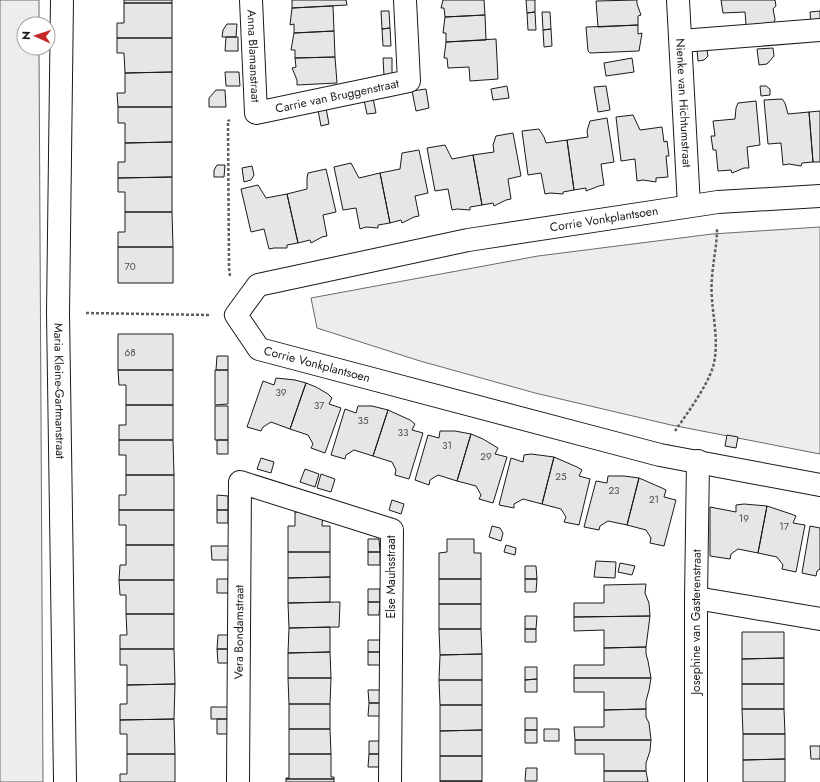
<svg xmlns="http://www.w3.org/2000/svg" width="820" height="782" viewBox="0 0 820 782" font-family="Jost,sans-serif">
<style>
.built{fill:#ededed;stroke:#6a6a6a}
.building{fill:#e6e6e6;stroke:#1a1a1a}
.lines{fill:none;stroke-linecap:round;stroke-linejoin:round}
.street-casing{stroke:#1a1a1a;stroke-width:24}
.path{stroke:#5f5f5f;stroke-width:2.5;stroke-dasharray:3 2;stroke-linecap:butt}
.street{stroke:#fff;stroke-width:22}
.labels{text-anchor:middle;stroke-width:3;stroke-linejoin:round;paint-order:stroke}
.number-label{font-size:10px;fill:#4d4d4d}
.street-label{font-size:12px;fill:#1a1a1a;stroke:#fff}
</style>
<rect width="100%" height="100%" fill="#fff"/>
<!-- built -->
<path class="built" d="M0,0H39V24H24V48H39L43,782H0Z
M820,227V454L671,425L535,393L420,361L317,328L311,298L538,256L712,234Z"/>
<!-- building -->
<path class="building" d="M124,0H172V3H124Z
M292,0H346L347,5L292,8Z
M443,0H484L485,15L445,17L444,8H441Z
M526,0H535V12L527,13Z
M637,0V4L641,15L638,16V25L598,27L596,1Z
M721,0H775L776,6L773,9L775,19L774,24L746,25L745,12L723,13Z
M124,3H172V38H117V23H124Z
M333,6L334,31L294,33V24L290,25L292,8Z
M381,11H389L390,28L382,29Z
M820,11V24L811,25L810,12Z
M535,12L536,30H528L527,13Z
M542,12H550L551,29L543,30Z
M485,15L486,40L446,42V33H443L445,17Z
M227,24H237L236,37H222L223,30Z
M638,25V34L642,33L639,51L590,53L588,51L586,27Z
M390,28L391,46H383L382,29Z
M551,29L552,46L544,47L543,30Z
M334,31L335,57L295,58V50H291L294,33Z
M226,37H238V51H225Z
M117,38H172V72L125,73L124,53H117Z
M496,39L498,79L470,81L469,67L448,68L447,58H444L446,42Z
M773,48L774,56L767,64L759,65L757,49Z
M697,50H707L708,56L704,60L698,61Z
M335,57L337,83L297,85V80L292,68L296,67L295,58Z
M383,58H392V76H384Z
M632,58L634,72L606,76L604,63Z
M172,72V107H118L117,93H125V73Z
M225,72H239L240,86H226Z
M507,86L509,98L493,100L491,89Z
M606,86L610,110L598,112L594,87Z
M760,86H766L770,89V95L761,96Z
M426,89L429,108L416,111L412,91Z
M216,90H225L226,107H209V98Z
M373,98L376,113L367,114L364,100Z
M782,99L785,103L788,114L809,112L813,162L802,163L801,166L789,164L783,165L781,143L768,144L764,100Z
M756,101L760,145L747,147L749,168H744L732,173L731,170L718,171L716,150H713L711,136H715L713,121L735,119L736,108L738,103Z
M118,107H172V142L125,143V123H118Z
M326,108L329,124L321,126L318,110Z
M820,111V162H813L809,112Z
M633,115L640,130L662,127L664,142L667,141L669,156H666L668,177L656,178V182L643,180L637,181L635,159L621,161L616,117Z
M607,118L614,162L601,164L604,185L599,186L586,191V188L574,190L567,140L588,137L587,131L590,121Z
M539,129L544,137L546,143L567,140L574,190L563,192V194L550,193L545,194L541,173L528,175L522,131Z
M513,133L521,176L508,179L511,199L506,200L494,206L493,203L482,205L473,155L494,152L493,145L496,136Z
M172,142V177L118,178V162H125V143Z
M445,145L452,159L473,155L482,205L470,207V210L457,209L452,210L448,189L435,191L427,148Z
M419,150L428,193L415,196L419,216L414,217L402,223L401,220L390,223L380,173L400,169L402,153Z
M351,163L359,178L380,173L390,223L378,225V228L366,227L360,229L356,208L343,210L334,167Z
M217,165H225L224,177H214V170Z
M252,166L254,175L251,180L244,182L242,168Z
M326,169L336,212L323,215L327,236L322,237L311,243L310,240L298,243L287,194L307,189V178L308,173Z
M172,177V212H125V192H118V178Z
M258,185L266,198L287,194L298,243L287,245V248H274L269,249L264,229L251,232L241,189Z
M125,212H172L173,247H118V232H125Z
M118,247H173V283H118Z
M118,334H173V370H118Z
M217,356H228V370H216Z
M118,370H173V405H126V385H119Z
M215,370H228V404L215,405Z
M276,378L295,380L306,383L290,429L271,422L263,427L261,431L247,427L263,381L274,385Z
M306,383L316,387L328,394L332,398L329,404L341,408L325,453L311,448L313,444L308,435L290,429Z
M126,405H173V440H119V425H126Z
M215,406H228V440H215Z
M358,406H372L388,410L373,456L354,450L346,455L345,459L331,455L345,409L356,413Z
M388,410L410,420L415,424L412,430L423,433L409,479L395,475L396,470L392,462L373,456Z
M440,431H455L471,434L457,481L438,475L430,480L429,485L415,480L428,435L439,438Z
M471,434L483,439L498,448L495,454L507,457L493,503L479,499L481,495L476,486L457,481Z
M727,435L738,437L736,448L725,446Z
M119,440H173L174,475H126V455H119Z
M217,440H228V454H217Z
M531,454L554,457L542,504L523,499L514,504V508L499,505L511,458L523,462L524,455Z
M554,457L577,467L582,470L579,476L590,479L579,525L564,522L566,517L561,509L542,504Z
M261,458L274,462L271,473L257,469Z
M305,469L319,474L315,487L300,482Z
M321,474L335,479L331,492L317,488Z
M126,475H174V510H119V495H126Z
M608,476H624L639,478L627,525L608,521L600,526L599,530L584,527L596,481L607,483Z
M639,478L662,488L666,490L664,497L676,500L664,546L650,543L651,538L646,530L627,525Z
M217,495L228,496V510H217Z
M392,500L404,504L401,514L389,510Z
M744,504L767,506L758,553L738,549L731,554L730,559L710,556V507L736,512V505Z
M767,506L791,514L796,516L793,523L805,525L796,572L782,569L783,565L777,557L758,553Z
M119,510H174V545H126V525H119Z
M217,510H228V523H217Z
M295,512H323L322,526H330V552H288V526H295Z
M492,526L500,528L503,533L501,541L489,537Z
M810,526L820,528V569L817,571L816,576L802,573Z
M368,539H379L380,552H368Z
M447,539H474V553H481V579H439V553L447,552Z
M126,545H174V580H119L120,565H126Z
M506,545L516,548L515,555L504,552Z
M211,546H229L228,560H212Z
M288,552H330V577L288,578Z
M368,552H380V565H368Z
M596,561L616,562L615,578L594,577Z
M620,563L635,566L632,575L618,572Z
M525,566H536L537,579H525Z
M330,577V602L288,603V578Z
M217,579H228L229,593H217Z
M439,579H481V604H439Z
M525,579H537L536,592H525Z
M119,580H174V614H126V595H120Z
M646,584L645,593L649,603L650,616L574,617V603H604V585Z
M368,589H380V602H368Z
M340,602L339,627L289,628L288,603Z
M368,602H380L379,615H368Z
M439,604H481V629H439Z
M126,614H174V649H120V635H127Z
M525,616H537L536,629H525Z
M650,616L646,647L604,648V630L574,631V617Z
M330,627V652L288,653L289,628Z
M439,629H481L482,654L440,655Z
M525,629H536V642H525Z
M742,632H784V658L742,659Z
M218,635H228L229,649H217Z
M368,640H380V652H368Z
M646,647V654L648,661L651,678H574V665H604V648Z
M120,649H174L175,684L127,685V665H120Z
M217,649H229V663H218Z
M330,652L331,678H288V653Z
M368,652H380V665H368Z
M482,654V680H439L440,655Z
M784,658V684H742V659Z
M525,667H537V679L525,680Z
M288,678H331L330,704H289Z
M574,678H651L649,690L646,701V709L604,710V692H574Z
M537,679V692H525V680Z
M439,680H482V705H440Z
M175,684L174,719L120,720V704H127V685Z
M742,684H784V709H742Z
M368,690H380V703H369Z
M369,703H380V716H368Z
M289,704H330V729H289Z
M440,705H482V730L440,731Z
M211,707H229V719H211Z
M646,709V717L649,723L651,740H575L574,727H604V710Z
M742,709H784L785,734H743Z
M525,718H537V730H525Z
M174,719L175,754H127V734H120V720Z
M217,719H229V734H217Z
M289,729H330L331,754H289Z
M544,729H559V741H544Z
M482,730V756H440V731Z
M525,730H537V743H525Z
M743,734H785V759L743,760Z
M575,740H651L650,751L646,763V771H604V754H575Z
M369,741H380L381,754H369Z
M810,746H820V759H811Z
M127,754H175V782H120V774H127Z
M289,754H331V777H334V779H286V778H289Z
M369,754H381L380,767H368Z
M440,756H482V781H440Z
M785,759V782H743V760Z
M526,768H537V781H525Z
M604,771H646L648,782H604Z
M286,779H334V782H286Z
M440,781H482V782H440Z"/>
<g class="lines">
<defs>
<g id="street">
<path id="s1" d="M62,0L58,313L65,782"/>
<path id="s2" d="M251,0L256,113L409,81L405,0"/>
<path id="s3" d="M678,0L689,206"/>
<path d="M681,41L820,30"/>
<path id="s4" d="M820,196L718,202L468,240L258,285L236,315L259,349L660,455L820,485"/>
<path d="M696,598L820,619"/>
<path id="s5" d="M238,782L240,482L392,530L390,782"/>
<path id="s6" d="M696,782V598L698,461"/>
</g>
</defs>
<!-- street casing -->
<use href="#street" class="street-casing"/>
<!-- path -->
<path class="path" d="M230,276L229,268L228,121L230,120
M86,313L209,315
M675,431C688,412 706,388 713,367C721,337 709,307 712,278C713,261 717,245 717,229"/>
<!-- street -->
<use href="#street" class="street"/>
</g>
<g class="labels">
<!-- number labels -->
<g class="number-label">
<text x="130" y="270">70</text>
<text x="130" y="356">68</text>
<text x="281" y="396">39</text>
<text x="319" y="409">37</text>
<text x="363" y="424">35</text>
<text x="403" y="436">33</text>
<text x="447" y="449">31</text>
<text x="486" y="460">29</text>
<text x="561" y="480">25</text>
<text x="614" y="494">23</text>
<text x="654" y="503">21</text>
<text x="744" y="522">19</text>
<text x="784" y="530">17</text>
</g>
<!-- street labels -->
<g class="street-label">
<text dy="4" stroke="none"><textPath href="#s2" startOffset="56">Anna Blamanstraat</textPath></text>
<text dy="4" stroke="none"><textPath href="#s2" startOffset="196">Carrie van Bruggenstraat</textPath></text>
<text dy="4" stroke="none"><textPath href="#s3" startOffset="103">Nienke van Hichtumstraat</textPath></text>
<text transform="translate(604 219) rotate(-9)" y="4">Corrie Vonkplantsoen</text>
<text dy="4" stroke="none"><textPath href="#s4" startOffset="708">Corrie Vonkplantsoen</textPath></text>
<text dy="4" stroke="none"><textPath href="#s1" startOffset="391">Maria Kleine-Gartmanstraat</textPath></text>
<text transform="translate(391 577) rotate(-90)" y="4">Else Mauhsstraat</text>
<text dy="4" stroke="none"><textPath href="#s6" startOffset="160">Josephine van Gasterenstraat</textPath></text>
<text dy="4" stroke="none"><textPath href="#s5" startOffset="150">Vera Bondamstraat</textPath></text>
</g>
</g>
<!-- north arrow -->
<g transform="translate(36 36) rotate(273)"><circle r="19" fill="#ffffff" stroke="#a3a3a3"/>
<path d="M0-3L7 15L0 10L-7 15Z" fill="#c62828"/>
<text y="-6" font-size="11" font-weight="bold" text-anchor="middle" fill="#1a1a1a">N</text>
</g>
</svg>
